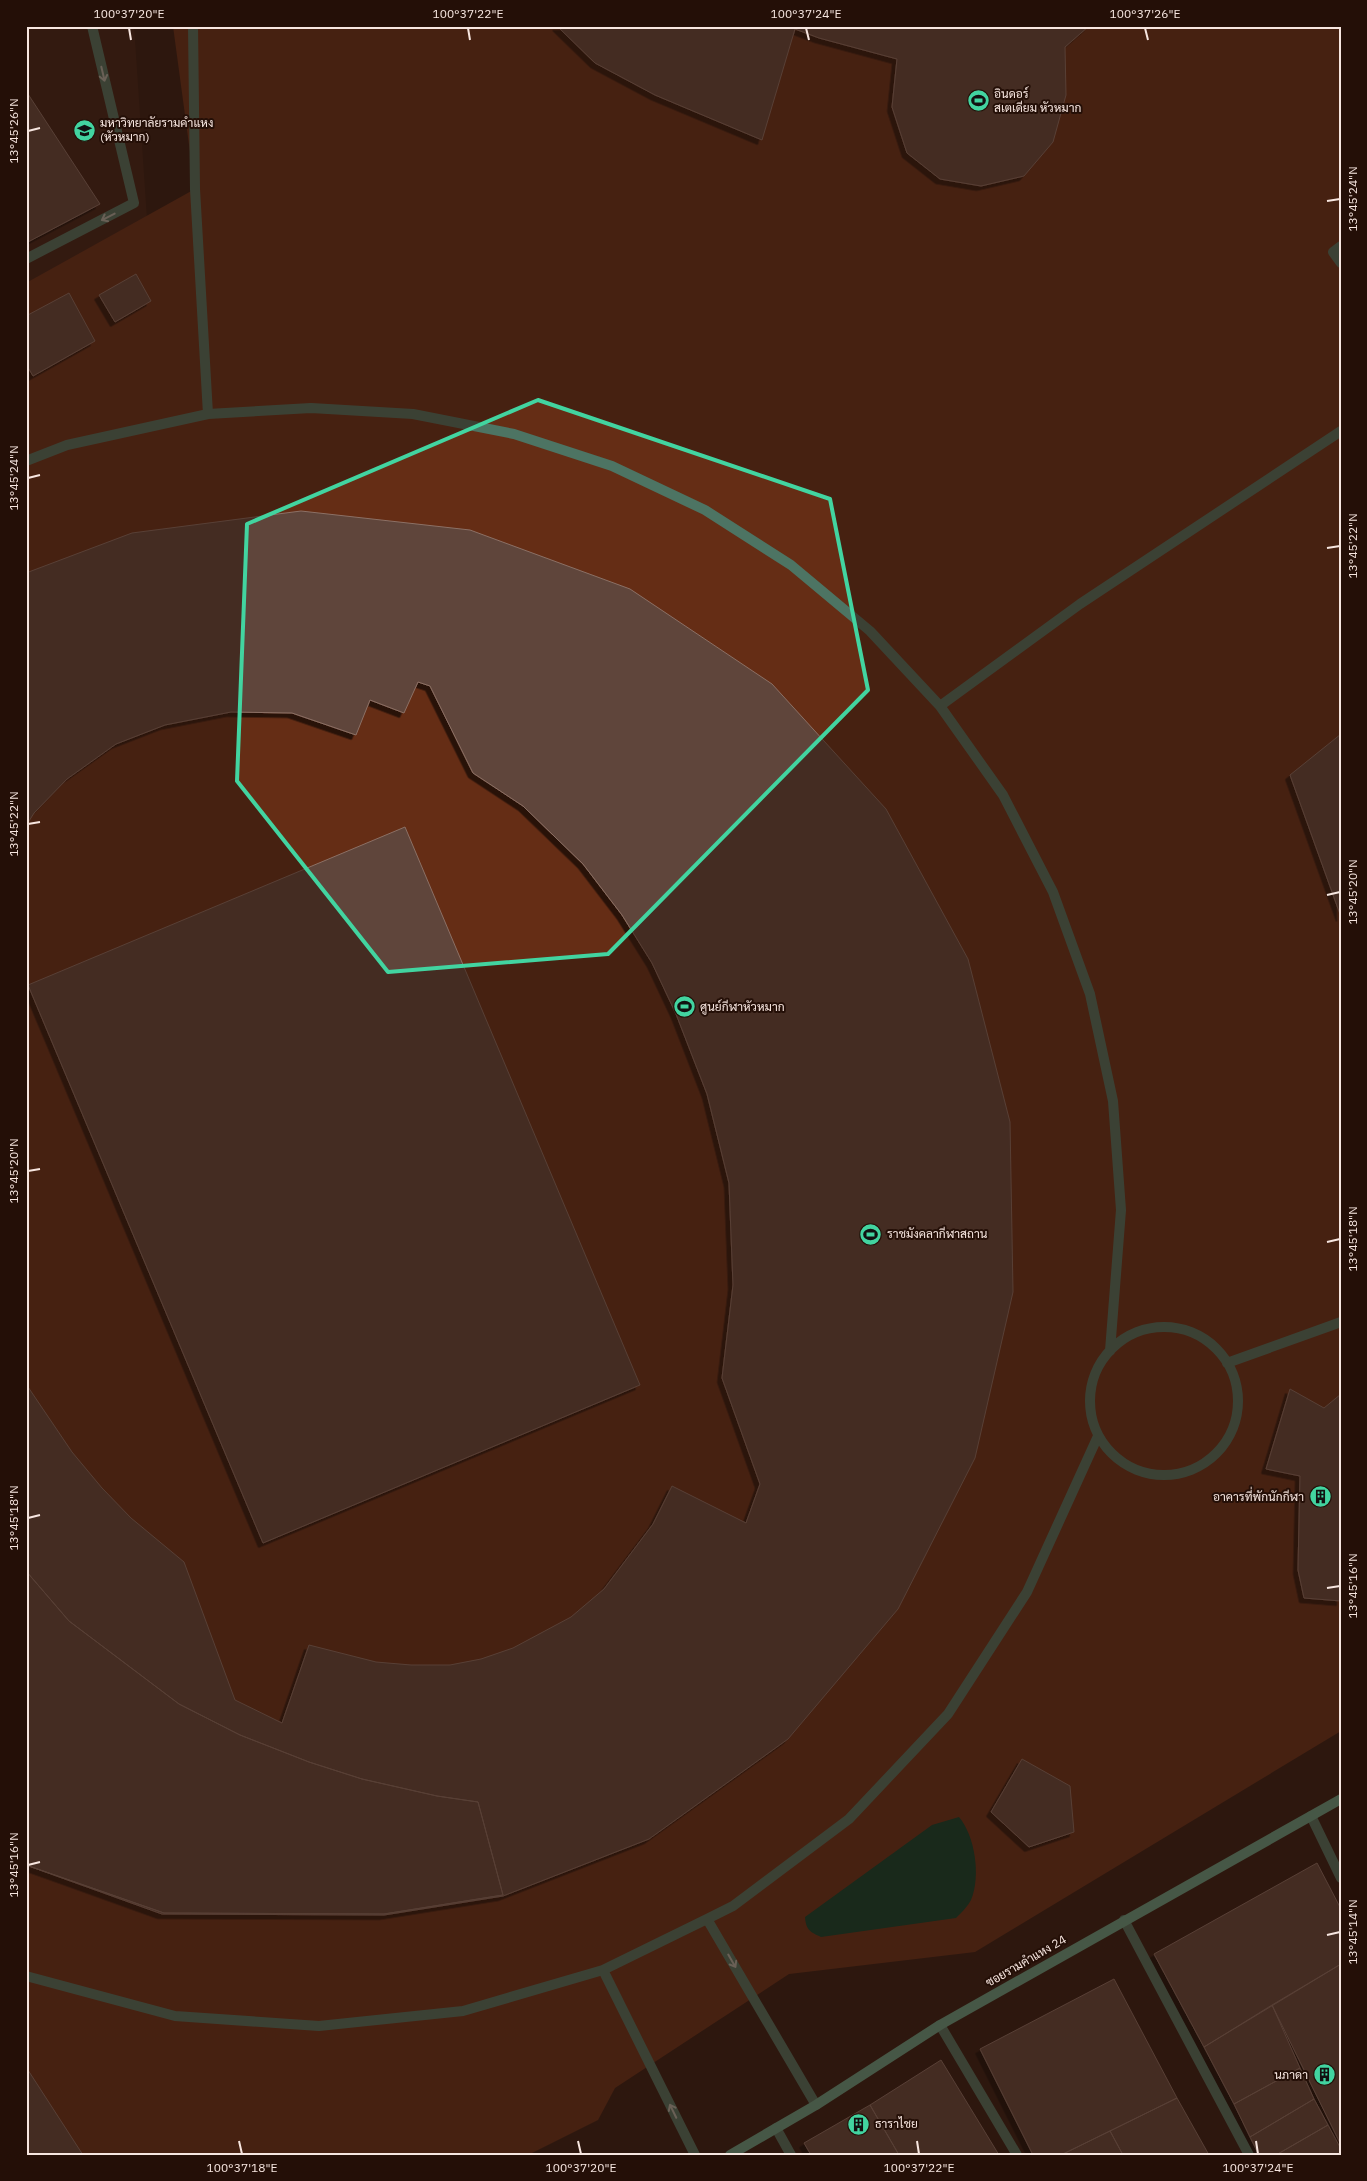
<svg xmlns="http://www.w3.org/2000/svg" width="1367" height="2181" viewBox="0 0 1367 2181" font-family="'IBM Plex Sans',Sarabun,sans-serif">
<style>
.built{fill:#3b1e13}
.green{fill:#652d15}
.water{fill:#003e2b}
.building{fill:#5e453b;stroke:#8c7065;filter:url(#shadow)}
.lines{fill:none;stroke-linecap:round;stroke-linejoin:round}
.lane{stroke:#4d7463;stroke-width:10}
.street{stroke:#4d7463;stroke-width:10}
.secondary{stroke:#65a589;stroke-width:10}
.oneway{stroke:#b3b8ae}
.marked{fill:none;stroke:#42d4a0;stroke-width:4;stroke-linejoin:round}
.ticks{fill:none;stroke:#f7e6e0;stroke-width:2}
.labels{text-anchor:middle;stroke-width:4;stroke-linejoin:round;paint-order:stroke}
.poi-label{font-size:12px;fill:#f7e6e0;stroke:#240f07;text-anchor:start}
.street-label{font-size:12px;fill:#f7e6e0;stroke:#240f07}
.neatline{fill:none;stroke:#f7e6e0;stroke-width:2}
.ticks-label{font-size:12px;text-anchor:middle;fill:#f7e6e0}
</style>
<defs>
<filter id="shadow"><feDropShadow dx="-4.5" dy="4.5" stdDeviation="0" flood-color="#0009"/></filter>
</defs>
<rect width="100%" height="100%" fill="#2e180f"/>
<!-- built -->
<path class="built" d="M26,26H134L148,235L26,301Z"/>
<!-- green -->
<path class="green" d="M173,26H1341V1731L975,1952L789,1974L615,2088L598,2120L528,2155H26V283L195,189Z"/>
<!-- water -->
<path class="water" d="M959,1817C975,1836 981,1876 971,1900C968,1906 961,1913 956,1918L821,1937C810,1932 806,1930 805,1917L932,1825Z"/>
<!-- building -->
<path class="building" d="M557,26H1089L1065,47L1066,95L1053,142L1024,176L981,186L940,179L907,153L892,107L897,59L819,38L795,29L762,140L655,95L595,63Z
M26,91L100,204L26,243Z
M136,274L151,301L115,322L99,295Z
M69,293L95,341L33,376L26,364V316Z
M301,511L470,530L630,589L772,684L886,809L968,959L1010,1122L1013,1292L975,1458L898,1609L788,1739L649,1839L503,1896L384,1915L162,1914L26,1865L164,1913L384,1914L503,1895L478,1802L437,1796L362,1779L309,1762L240,1735L179,1704L69,1621L26,1571V1384L72,1452L102,1488L131,1518L184,1562L235,1700L282,1723L309,1645L376,1662L411,1665H450L481,1659L513,1648L571,1617L604,1589L653,1524L672,1486L746,1523L760,1484L722,1378L733,1285L729,1183L707,1094L676,1014L652,963L622,915L583,864L523,806L473,773L430,686L418,682L404,713L370,700L356,735L292,713L231,712L165,725L116,744L67,779L34,813L26,826V573L132,533Z
M1341,734V917L1290,775Z
M405,827L640,1385L263,1543L28,985Z
M1290,1389L1324,1408L1341,1394V1601L1304,1598L1298,1570L1300,1476L1266,1469Z
M26,1571L69,1621L179,1704L240,1735L309,1762L362,1779L437,1796L478,1802L503,1895L384,1914L164,1913L26,1865Z
M1022,1759L1070,1786L1074,1832L1029,1847L991,1812Z
M1317,1863L1341,1909V1964L1204,2047L1154,1954Z
M1341,1964V2145L1272,2005Z
M1114,1979L1177,2098L1061,2155H1033L980,2049Z
M1272,2005L1300,2068L1234,2104L1204,2047Z
M941,2060L999,2155H899L870,2105Z
M26,2067L83,2155H26Z
M1300,2068L1314,2099L1250,2137L1234,2104Z
M1177,2098L1209,2155H1123L1110,2131Z
M1314,2099L1328,2125L1276,2155H1259L1250,2137Z
M870,2105L899,2155H811L804,2143Z
M1328,2125L1341,2149V2155H1276Z
M1110,2131L1123,2155H1061Z"/>
<g class="lines">
<!-- lane -->
<path class="lane" d="M193,26L195,189L208,414
M1341,246L1333,252L1341,263
M26,259L134,203L92,26
M26,461L67,445L208,414L311,408L413,414L514,434L612,466L705,510L791,565L870,631L940,706L1003,795L1053,892L1090,994L1113,1101L1121,1210L1110,1351
M940,706L1080,604L1341,431
M1090 1401a74 74 0 1 1 148 0a74 74 0 1 1-148 0Z
M1227,1363L1341,1322
M707,1919L816,2105
M603,1970L695,2155
M26,1976L175,2016L319,2026L463,2011L603,1970L707,1919L733,1906L849,1819L948,1714L1027,1592L1098,1436
M940,2025L1017,2155
M776,2128L791,2155"/>
<!-- street -->
<path class="street" d="M1311,1816L1341,1878
M1124,1920L1249,2155"/>
<!-- secondary -->
<path class="secondary" d="M730,2155L816,2105L940,2025L1341,1799"/>
</g>
<!-- one-way arrows -->
<defs><path id="oneway-shaft" d="M-6 0H5M1.5-3L5.5 0L1.5 3" fill="none" stroke-width="1.6" stroke-linecap="round" stroke-linejoin="round" transform="scale(1.25)"/></defs>
<g class="oneway">
<use href="#oneway-shaft" transform="translate(103 74) rotate(77)"/>
<use href="#oneway-shaft" transform="translate(108 217) rotate(153)"/>
<use href="#oneway-shaft" transform="translate(732 1961) rotate(60)"/>
<use href="#oneway-shaft" transform="translate(673 2111) rotate(-116)"/>
</g>
<!-- marked area -->
<path d="M0 0H1367V2181H0ZM538,400L830,499L868,690L608,954L388,972L237,781L247,524Z" fill="#2e180f" fill-opacity=".55" fill-rule="evenodd"/>
<path class="marked" d="M538,400L830,499L868,690L608,954L388,972L237,781L247,524Z"/>
<!-- ticks -->
<path class="ticks" d="M129,28L131,40M468,28L470,40M806,28L809,40M1145,28L1148,40M28,131L40,128M1327,201L1340,199M28,478L40,475M1327,548L1340,546M28,824L40,822M1327,895L1340,892M28,1171L40,1169M1327,1242L1340,1239M28,1518L40,1515M1327,1588L1340,1586M28,1865L40,1862M1327,1935L1340,1932M239,2141L242,2154M578,2141L581,2154M917,2141L919,2154M1256,2141L1258,2154"/>
<!-- icons -->
<defs>
<symbol id="stadium-disc" viewBox="-11 -11 22 22"><circle r="9.5" fill="#42d4a0" stroke="#240f07"/><path d="M0-5a6.5 5 0 1 0 0 10a6.5 5 0 1 0 0-10ZM-3.5-1.8h7v3.6h-7Z" fill="#111"/></symbol>
<symbol id="university-disc" viewBox="-11 -11 22 22"><circle r="9.5" fill="#42d4a0" stroke="#240f07"/><path d="M0-5L7-2L0 1L-7-2ZM-4 1L0 2.5L4 1V4Q0 6-4 4Z" fill="#111"/></symbol>
<symbol id="building-disc" viewBox="-11 -11 22 22"><circle r="9.5" fill="#42d4a0" stroke="#240f07"/><path d="M-4-6H4V6H1V3H-1V6H-4ZM-2.5-4.3h1.7v1.8h-1.7ZM.8-4.3h1.7v1.8H.8ZM-2.5-1h1.7V.8h-1.7ZM.8-1h1.7V.8H.8Z" fill="#111"/></symbol>
</defs>
<g fill-rule="evenodd">
<use href="#stadium-disc" x="966" y="88" width="25" height="25"/>
<use href="#university-disc" x="72" y="118" width="25" height="25"/>
<use href="#stadium-disc" x="672" y="994" width="25" height="25"/>
<use href="#stadium-disc" x="858" y="1222" width="25" height="25"/>
<use href="#building-disc" x="1308" y="1484" width="25" height="25"/>
<use href="#building-disc" x="1312" y="2062" width="25" height="25"/>
<use href="#building-disc" x="846" y="2112" width="25" height="25"/>
</g>
<g class="labels">
<!-- poi labels -->
<g class="poi-label">
<text x="994" y="98">อินดอร์<tspan x="994" dy="14">สเตเดียม หัวหมาก</tspan></text>
<text x="100" y="127">มหาวิทยาลัยรามคำแหง<tspan x="100" dy="14">(หัวหมาก)</tspan></text>
<text x="700" y="1011">ศูนย์กีฬาหัวหมาก</text>
<text x="887" y="1238">ราชมังคลากีฬาสถาน</text>
<text x="1304" y="1501" text-anchor="end">อาคารที่พักนักกีฬา</text>
<text x="1308" y="2079" text-anchor="end">นภาดา</text>
<text x="875" y="2128">ธาราไชย</text>
</g>
<!-- street labels -->
<g class="street-label">
<text transform="translate(1026 1961) rotate(-30)" y="4">ซอยรามคำแหง 24</text>
</g>
</g>
<!-- border -->
<rect width="1367" height="2181" fill="none" stroke="#240f07" stroke-width="55"/>
<rect x="28" y="28" width="1312" height="2126" class="neatline"/>
<g class="ticks-label">
<text x="129" y="18">100°37'20"E</text>
<text x="468" y="18">100°37'22"E</text>
<text x="806" y="18">100°37'24"E</text>
<text x="1145" y="18">100°37'26"E</text>
<text transform="translate(14 131) rotate(-90)" y="4">13°45'26"N</text>
<text transform="translate(1353 199) rotate(-90)" y="4">13°45'24"N</text>
<text transform="translate(14 478) rotate(-90)" y="4">13°45'24"N</text>
<text transform="translate(1353 546) rotate(-90)" y="4">13°45'22"N</text>
<text transform="translate(14 824) rotate(-90)" y="4">13°45'22"N</text>
<text transform="translate(1353 892) rotate(-90)" y="4">13°45'20"N</text>
<text transform="translate(14 1171) rotate(-90)" y="4">13°45'20"N</text>
<text transform="translate(1353 1239) rotate(-90)" y="4">13°45'18"N</text>
<text transform="translate(14 1518) rotate(-90)" y="4">13°45'18"N</text>
<text transform="translate(1353 1586) rotate(-90)" y="4">13°45'16"N</text>
<text transform="translate(14 1865) rotate(-90)" y="4">13°45'16"N</text>
<text transform="translate(1353 1932) rotate(-90)" y="4">13°45'14"N</text>
<text x="242" y="2172">100°37'18"E</text>
<text x="581" y="2172">100°37'20"E</text>
<text x="919" y="2172">100°37'22"E</text>
<text x="1258" y="2172">100°37'24"E</text>
</g>
</svg>
